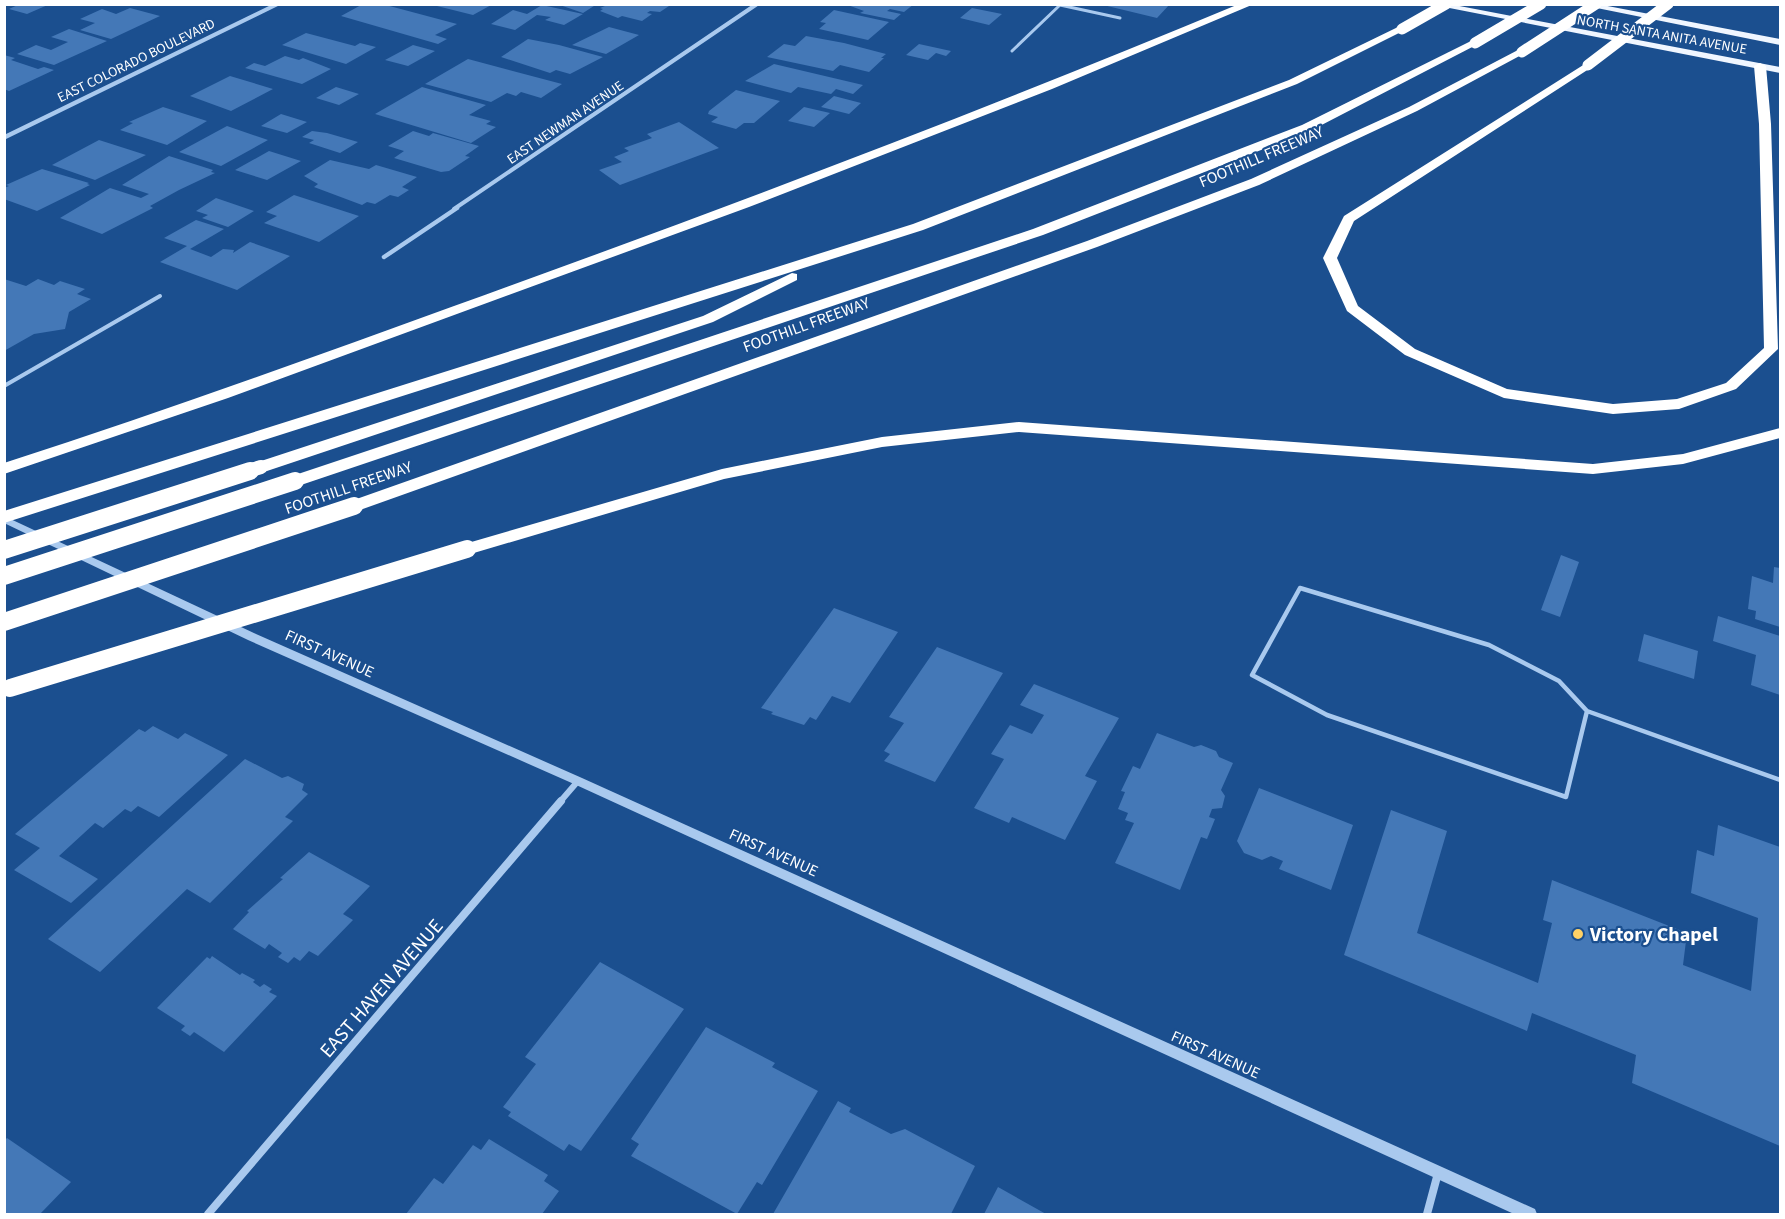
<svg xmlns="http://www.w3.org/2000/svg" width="1785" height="1219" viewBox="0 0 1785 1219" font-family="'Source Sans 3',sans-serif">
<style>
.building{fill:#4478b7}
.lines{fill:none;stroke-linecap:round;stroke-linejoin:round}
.service-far2{stroke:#a9c9ee;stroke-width:3}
.service-far1{stroke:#a9c9ee;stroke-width:4}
.service{stroke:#a9c9ee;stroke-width:4.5}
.minor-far3{stroke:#a9c9ee;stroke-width:4}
.minor-far2{stroke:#a9c9ee;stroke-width:4.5}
.minor-far1{stroke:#a9c9ee;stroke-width:6}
.minor{stroke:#a9c9ee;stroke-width:8}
.tertiary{fill:#a9c9ee;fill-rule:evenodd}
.primary{fill:#f0f6ff;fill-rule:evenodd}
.motorway{fill:#fff;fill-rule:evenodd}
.motorway-bridge-far2{stroke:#fff;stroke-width:11}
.motorway-bridge-far1{stroke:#fff;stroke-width:14}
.motorway-bridge{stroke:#fff;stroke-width:18}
.poi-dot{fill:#ffd166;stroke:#1b4f8f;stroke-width:2}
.labels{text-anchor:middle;stroke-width:4.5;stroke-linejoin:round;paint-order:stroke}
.far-street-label{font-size:14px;fill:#fff;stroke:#1b4f8f}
.street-label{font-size:16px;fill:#fff;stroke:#1b4f8f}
.near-poi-label{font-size:20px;font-weight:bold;fill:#fff;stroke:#1b4f8f;text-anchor:start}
.near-street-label{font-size:20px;fill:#fff;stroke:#1b4f8f}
</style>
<rect width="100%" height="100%" fill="#1b4f8f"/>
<!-- building -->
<path class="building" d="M20,4H50L27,14L9,9Z
M363,4H382L457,24L435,35L447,39L438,44L341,16Z
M429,4H493L473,15Z
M557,4H597L583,13Z
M610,4H672L660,12L650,11L647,13L652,14L642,21L622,16L618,18L600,11L603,9L600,8Z
M845,4H914L904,12L890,9L887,11L901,14L894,20L860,13L864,11Z
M1099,4H1170L1157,18Z
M542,5L583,14L564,25L545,20L551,17L537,15L515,30L491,24L513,10L527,14Z
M130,8L160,16L111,39L80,30L95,23L80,19L102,9L116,14Z
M972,8L1002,14L989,25L960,18Z
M834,10L889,22L868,40L819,29L826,23L820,22Z
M609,27L639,35L606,54L572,45Z
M69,29L107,41L54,65L17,54L36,45L51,50L68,42L51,37Z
M306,33L355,46L360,43L376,47L346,64L282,45Z
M806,36L844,43L886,54L881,58H884L869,72L840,65L833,71L767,57L784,44L795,46Z
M528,39L559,45L603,57L570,74L556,70L550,73L501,57Z
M919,44L951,51L946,56L936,53L928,60L906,55Z
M413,45L435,51L408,66L385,60Z
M4,55L15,58L11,60L38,69L44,67L54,70L9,91L4,89Z
M285,56L299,60L303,58L331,69L302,84L245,68L254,63L265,66Z
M468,59L562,84L541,98L521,92L516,96L507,93L491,102L425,84Z
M774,64L863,85L853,94L836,89L831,94L798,87L791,93L745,81Z
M230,76L273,89L231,111L190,96Z
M336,87L359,94L339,105L316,98Z
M422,87L486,105L469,115L491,121L486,124L496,127L471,143L375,114Z
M736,90L780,101L754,123H744L736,129L711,122L718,117L708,114L709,111Z
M834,96L861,103L849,114L821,107Z
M163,107L207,121L167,145L120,130L133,123L129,122Z
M804,107L830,113L814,127L788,121Z
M281,114L307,122L287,133L261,126Z
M679,122L719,148L620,185L599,170L622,162L614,157L629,151L624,148L652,138L647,134Z
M227,126L268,140L221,166L179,152Z
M312,131L327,133L358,142L340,153L309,143L314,140L302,137Z
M413,131L429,136L433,133L479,146L465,156L470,157L449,171L441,172L394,158L404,151L388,146Z
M99,140L146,155L95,180L52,165Z
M269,151L301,161L267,180L235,170Z
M169,156L213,170L211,172L215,173L179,190L150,206L153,208L102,234L60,218L110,188L141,198L149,194L122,185Z
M330,160L369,169L376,165L417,177L402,187L409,190L398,197L390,195L375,204L367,202L362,205L314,187L318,184L304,176Z
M42,169L89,183L87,184L90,185L37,211L4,199V188L9,186L6,185Z
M294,195L359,216L319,242L264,223L277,216L266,212Z
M216,198L254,211L228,227L202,218L208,215L196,211Z
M196,220L224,229L190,249L211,257L223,249L234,250L233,253L250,242L290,256L237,290L160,262L187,246L164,238Z
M4,279L26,286L38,279L54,285L60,281L85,289L77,294L91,299L69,312L65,329L34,334L4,351Z
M1561,555L1579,562L1560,617L1541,610Z
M1774,567L1780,568V627L1755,619L1756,611L1748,609L1752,576L1773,583Z
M834,608L898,632L850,703L832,696L816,720L810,717L804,725L771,714L773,712L761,708Z
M1718,616L1780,636V695L1751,685L1756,655L1713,641Z
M1644,634L1698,651L1694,679L1638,661Z
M937,647L1003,673L935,782L884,761L890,754L884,751L904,723L889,717Z
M1034,684L1119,718L1085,776L1097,781L1065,840L1012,817L1009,823L974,808L1004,759L991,754L1010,725L1032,734L1044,715L1020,705Z
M153,726L178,739L185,733L228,755L159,817L138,806L131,812L125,809L103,828L95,823L59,856L98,879L71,903L14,870L40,848L15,834L139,729L145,732Z
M1157,733L1194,747L1201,745L1216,751L1219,757L1233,763L1221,790L1225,796L1222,808L1212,809L1209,817L1215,819L1207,839L1201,837L1180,890L1115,863L1134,823L1125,820L1128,813L1118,809L1125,792L1121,791L1133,766L1140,769Z
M245,759L282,778L288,776L304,784L302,790L308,794L285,817L293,821L210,903L187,889L100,972L48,939Z
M1259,788L1353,825L1331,890L1279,869L1283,861L1271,856L1262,860L1244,853L1237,841Z
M1391,810L1447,831L1417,933L1538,983L1552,923L1543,920L1552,880L1687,933L1683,965L1751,991L1758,918L1691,893L1697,850L1714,856L1718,825L1780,847V1146L1632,1083L1636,1055L1532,1013L1527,1031L1344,955Z
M309,852L370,886L343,914L353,920L318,956L309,951L300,961L294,957L288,963L278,957L282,953L269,944L265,949L233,929L249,912L247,911L283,879L280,878Z
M212,956L240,975L242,973L255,980L253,982L260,987L264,984L272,989L269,992L277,996L224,1052L194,1032L190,1036L181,1030L185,1026L157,1008L207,957L210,959Z
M600,962L684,1009L581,1151L569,1144L564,1151L508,1116L511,1112L503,1107L536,1064L525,1057Z
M706,1027L775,1063L772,1067L818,1091L762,1185L757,1182L737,1214L631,1156L639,1144L631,1139Z
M838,1101L851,1108L849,1112L891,1134L905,1129L975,1166L951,1214H773Z
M7,1138L71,1182L40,1214H4V1141Z
M489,1139L548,1175L544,1181L559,1191L542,1214H406L434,1178L443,1184L473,1145L481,1150Z
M998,1187L1046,1214H984Z"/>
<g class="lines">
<!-- service-far2 -->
<path class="service-far2" d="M1060,5L1120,18
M1012,51L1060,5"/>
<!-- service-far1 -->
<path class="service-far1" d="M4,386L160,296"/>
<!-- service -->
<path class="service" d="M1300,588L1489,645L1559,681L1587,711L1566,797L1327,715L1252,675Z
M1587,711L1780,780"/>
<!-- minor-far3 -->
<path class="minor-far3" d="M454,209L757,4"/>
<!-- minor-far2 -->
<path class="minor-far2" d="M384,257L457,208"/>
<!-- minor-far1 -->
<path class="minor-far1" d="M559,803L578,781"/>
<!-- minor -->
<path class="minor" d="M208,1214L561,801
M1427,1214L1438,1173"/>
<!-- tertiary -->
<path class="tertiary" d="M273,4H282L4,140V135Z
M4,516L256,634L582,778L1535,1209L1537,1214H1514L574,784L248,640L4,523Z"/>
<!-- primary -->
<path class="primary" d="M1429,4H1449L1780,67V73Z
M1577,4H1597L1780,39V45Z"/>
<!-- motorway -->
<path class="motorway" d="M1239,4H1254L1052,89L749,207L228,398L4,474V463C156,414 305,360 454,306C718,211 980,112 1239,4Z
M1398,27L1407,29L1297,84L923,230L4,523V511L913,224L1289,80Z
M1471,41L1480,43L1310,131L1043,235L301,485L295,486L287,481L289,477L1033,229L1302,125Z
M1518,50L1527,52L1417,111L1259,185L1097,247L360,510H348L346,506L348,502L1087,241L1251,179L1409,107Z
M1588,62L1592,63V67L1354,221L1337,258L1358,306L1415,349L1507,389L1613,404L1677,399L1726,383L1764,348L1759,124L1754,66L1760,63L1766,66L1771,124L1778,349L1736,389L1679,409L1613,414L1504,398L1405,355L1347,311L1323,258L1344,216Z
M792,273L797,274V280L713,322L267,471H255L253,467L255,463L703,316Z
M1019,422L1593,464L1683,454L1780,428V438L1683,464L1593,474L1019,432L882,447L724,479L467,555L458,549L461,545L722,469L882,437Z"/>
<!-- motorway-bridge-far2 -->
<path class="motorway-bridge-far2" d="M1402,29L1446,4
M1475,43L1541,4
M1522,52L1596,4
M1588,65L1668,4"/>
<!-- motorway-bridge-far1 -->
<path class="motorway-bridge-far1" d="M245,472L261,467"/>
<!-- motorway-bridge -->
<path class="motorway-bridge" d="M4,550L250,471
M4,576L295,481
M4,622L354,506
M10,688L467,549"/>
</g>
<!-- markers -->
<circle class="poi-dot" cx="1578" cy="934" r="6"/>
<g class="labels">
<!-- far-street labels -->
<g class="far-street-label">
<text transform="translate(1662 34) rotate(10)" y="5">NORTH SANTA ANITA AVENUE</text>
<text transform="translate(136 60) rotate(-26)" y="5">EAST COLORADO BOULEVARD</text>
<text transform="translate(565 122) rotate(-34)" y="5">EAST NEWMAN AVENUE</text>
</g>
<!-- street labels -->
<g class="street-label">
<text transform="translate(1261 156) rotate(-23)" y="6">FOOTHILL FREEWAY</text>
<text transform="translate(806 324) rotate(-20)" y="6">FOOTHILL FREEWAY</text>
<text transform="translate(348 487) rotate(-19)" y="6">FOOTHILL FREEWAY</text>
<text transform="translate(330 653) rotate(24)" y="6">FIRST AVENUE</text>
<text transform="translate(774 852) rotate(24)" y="6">FIRST AVENUE</text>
<text transform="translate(1216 1054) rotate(24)" y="6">FIRST AVENUE</text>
</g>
<!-- near-poi labels -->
<g class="near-poi-label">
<text x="1590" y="941">Victory Chapel</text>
</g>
<!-- near-street labels -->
<g class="near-street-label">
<text transform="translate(381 988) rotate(-49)" y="7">EAST HAVEN AVENUE</text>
</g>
</g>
<!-- border -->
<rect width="1785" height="1219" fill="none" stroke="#ffffff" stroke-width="12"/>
</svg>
